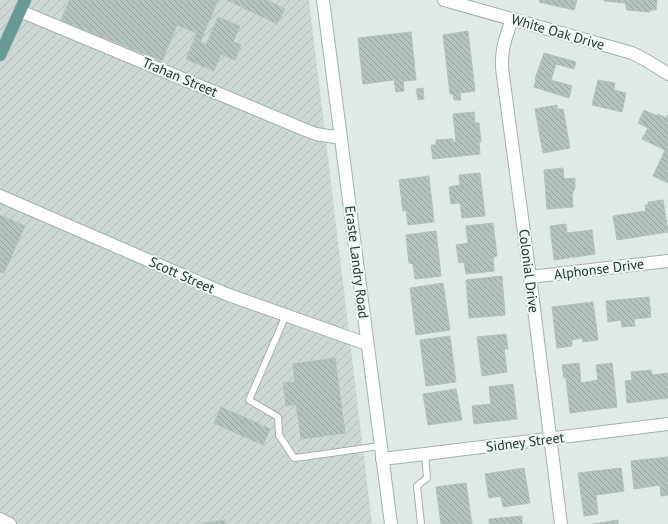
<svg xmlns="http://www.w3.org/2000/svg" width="668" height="524" viewBox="0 0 668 524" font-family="'PT Sans',sans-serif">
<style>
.industrial{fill:url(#industrial-furrows)}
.building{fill:url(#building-back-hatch);stroke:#b2c1bd}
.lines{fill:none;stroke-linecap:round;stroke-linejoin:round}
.lane-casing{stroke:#a2b0ad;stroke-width:8}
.street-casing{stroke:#a2b0ad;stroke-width:14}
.secondary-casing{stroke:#9fb3af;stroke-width:14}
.primary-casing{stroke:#bcc3c2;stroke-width:14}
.lane{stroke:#fff;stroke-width:6}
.street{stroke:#fff;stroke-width:12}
.secondary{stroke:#fff;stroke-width:12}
.primary{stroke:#679a95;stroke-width:12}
.labels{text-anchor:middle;stroke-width:4;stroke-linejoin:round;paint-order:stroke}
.street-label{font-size:14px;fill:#213734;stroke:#eff6f3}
</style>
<defs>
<pattern id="industrial-furrows" width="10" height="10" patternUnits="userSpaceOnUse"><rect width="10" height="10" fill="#cdd8d5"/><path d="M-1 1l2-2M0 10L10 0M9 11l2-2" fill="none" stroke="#b0bab7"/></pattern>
<pattern id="building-back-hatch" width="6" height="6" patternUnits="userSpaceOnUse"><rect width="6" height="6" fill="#b4c3bf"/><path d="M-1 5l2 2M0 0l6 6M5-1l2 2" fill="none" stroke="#929f9c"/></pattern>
</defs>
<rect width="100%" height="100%" fill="#dfe9e6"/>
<!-- industrial -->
<path class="industrial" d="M0,0H309L372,524H0Z"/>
<!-- building -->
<path class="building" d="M70,0H218L200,42L206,45L218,17L240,26L233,42L241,45L235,60L221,54L214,71L186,59L197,33L177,25L162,61L61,20Z
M227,0H267L285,9L277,24Z
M540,0H577L574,10L539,2Z
M604,0H657L656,10H650V12L627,10L625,3L604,1Z
M468,31L475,91L460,93L461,100H454L453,94H450L443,35Z
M411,32L416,80L403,81L404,91L396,92L394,80L363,84L358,38Z
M544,53L576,62L574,69L556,64L551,80L572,86L569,98L534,87L536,80L535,79Z
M598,80L615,83L614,90L626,93L622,112L592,105Z
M423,88L424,99L418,100L416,89Z
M557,105V109H563L570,148L543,153L535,109Z
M644,110L657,116L658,114L666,118L667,115L668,116V183L653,176L665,150L642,139L648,128L638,123Z
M474,112L475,123H479L481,142H479L480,154L433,159L431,145H436V140L453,139V142H456L453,114Z
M563,168L564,179L575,178V188L572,194L573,207L547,209L544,170Z
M480,173L485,216L462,218L460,203L451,204L449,187L460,185L459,175Z
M429,176L434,222L408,225L406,210L403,211L399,180Z
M663,200L668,232L617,240L613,216L646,211L645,205H648V202Z
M0,215L25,226L4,273L0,272Z
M493,223L497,256L493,257L494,271L466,274L464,262L459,263L456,245L468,243L466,226Z
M566,224L567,233L592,230L595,254L554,260L550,226Z
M436,231L441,276L415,279L413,264L409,263L406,235Z
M502,276L505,315L469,318L466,280Z
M443,283L450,330L416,335L410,288Z
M649,297L651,317L634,319L635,326L622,327L621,320L608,322L606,301Z
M593,302L598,340L583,342L582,338L572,340V346L557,348L552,307Z
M506,334L508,349H504L507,372L482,376L477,337Z
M450,336L456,382L426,386L420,340Z
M335,358L345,433L301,439L296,404L286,406L283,383L295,382L293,364Z
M579,363L581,383L598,380L596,365L612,363L617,407L570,413L566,378H564L562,365Z
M651,370L652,375L668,373V398L627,403L625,381L632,380L631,372Z
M513,384L517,419L474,424L472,406L491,404L489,387Z
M456,389L462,420L428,425L423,394Z
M221,407L270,429L263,445L214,423Z
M668,457V495L661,496L660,485L634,489L631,461Z
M524,468L530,503L503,507L501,496L489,498L485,474Z
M621,468L624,491L596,495L598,514L584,516L578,473Z
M466,483L472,524H441L436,487Z
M522,516V524H489V519Z
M225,520V524H204V523Z
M618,520V524H593Z"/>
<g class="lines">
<defs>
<path id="lane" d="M286,315L249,400L278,417L279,435L294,458L303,457L380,446
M421,524L417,486L427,478L425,454"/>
<path id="street" d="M444,0L632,53C645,59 656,66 668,74
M20,11L308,131L316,134L341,138
M512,19C506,37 501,49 502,68L530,277L561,524
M0,196L226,294L367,344
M530,277L668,261
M382,459L425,454L668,424
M0,519L10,524"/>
<path id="secondary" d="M323,0L391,524"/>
<path id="primary" d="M0,55L25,0"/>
</defs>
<!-- lane casing -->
<use href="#lane" class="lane-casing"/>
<!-- street casing -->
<use href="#street" class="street-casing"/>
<!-- secondary casing -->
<use href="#secondary" class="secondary-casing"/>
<!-- primary casing -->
<use href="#primary" class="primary-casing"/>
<!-- lane -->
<use href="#lane" class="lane"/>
<!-- street -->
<use href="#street" class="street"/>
<!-- secondary -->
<use href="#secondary" class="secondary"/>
<!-- primary -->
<use href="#primary" class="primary"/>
</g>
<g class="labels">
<!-- street labels -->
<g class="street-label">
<text transform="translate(558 32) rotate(16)" y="5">White Oak Drive</text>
<text transform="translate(180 77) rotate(23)" y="5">Trahan Street</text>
<text transform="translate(357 262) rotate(83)" y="5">Eraste Landry Road</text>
<text transform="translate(599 269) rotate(-7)" y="5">Alphonse Drive</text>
<text transform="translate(529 271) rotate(83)" y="5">Colonial Drive</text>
<text transform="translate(182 275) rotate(24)" y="5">Scott Street</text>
<text transform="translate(525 442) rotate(-7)" y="5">Sidney Street</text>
</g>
</g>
</svg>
